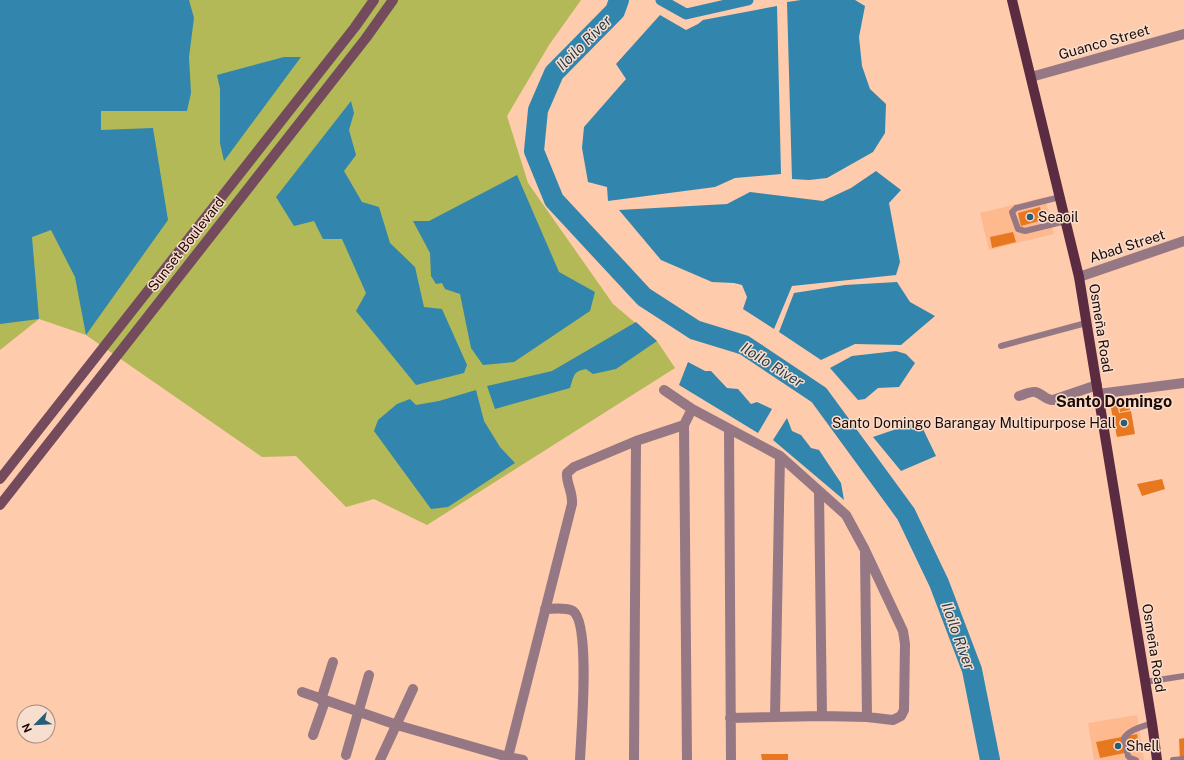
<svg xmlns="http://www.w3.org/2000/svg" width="1184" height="760" viewBox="0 0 1184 760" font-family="'Public Sans',sans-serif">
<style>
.built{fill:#ffb98e}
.green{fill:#b2b956}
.water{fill:#3285ac}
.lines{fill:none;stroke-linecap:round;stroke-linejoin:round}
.canal{stroke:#3285ac;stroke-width:11}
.river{stroke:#3285ac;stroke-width:20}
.building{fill:#e7781f}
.lane{stroke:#967884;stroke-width:6}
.street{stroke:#967884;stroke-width:10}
.secondary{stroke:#744b5d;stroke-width:10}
.primary{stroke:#5b2b41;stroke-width:10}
.poi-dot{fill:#265d78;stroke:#f8decf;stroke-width:1.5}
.labels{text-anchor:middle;stroke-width:3;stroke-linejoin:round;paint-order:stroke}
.street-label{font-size:14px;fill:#1f0900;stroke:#f8decf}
.poi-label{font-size:14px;fill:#1f0900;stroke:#f8decf;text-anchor:start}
.water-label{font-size:15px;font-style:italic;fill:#253e4b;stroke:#f8decf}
.quarter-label{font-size:16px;font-weight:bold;fill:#1f0900;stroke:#f8decf}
</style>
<rect width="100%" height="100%" fill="#fecbac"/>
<!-- built -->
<path class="built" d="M1045,197L1054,234L989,250L980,213Z
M1137,715L1144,760H1094L1088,723Z"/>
<!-- green -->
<path class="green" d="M0,0H581L549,45L507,116L528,183L613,304L657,341L675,368L427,525L374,499L346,507L296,456L262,457L86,335L39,319L0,350Z"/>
<!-- water -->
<path class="water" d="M0,0H189L194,18L189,57L191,93L187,111H101V130L153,128L168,220L86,335L75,277L51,230L32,237L39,319L0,324Z
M801,0H855L865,6L859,37L862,66L870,89L886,104L885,133L873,152L827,178L809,180L792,179L787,2Z
M777,6L781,174L735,178L715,187L608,201L607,187L588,182L582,148L584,127L626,79L616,64L660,15L686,30L698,24L703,20Z
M284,57H301L224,161L220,143V89L217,75Z
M351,101L354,113L349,130L356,155L344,171L362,202L379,207L390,243L415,267L424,307L442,309L467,365L464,373L416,385L356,311L366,293L342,239H323L314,221L294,226L276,197Z
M876,171L901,190L889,203L900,262L896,275L792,286L774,329L743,309L747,297L742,285L734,283L712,282L661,260L619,210L727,204L750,192L823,201L851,188Z
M517,175L559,272L595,292L590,311L514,362L483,365L471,348L460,294L445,289L442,283L436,284L431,276L430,253L413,221H429Z
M897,282L910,302L935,316L901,345L855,344L821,360L779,332L794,293L845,285Z
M636,322L657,341L616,369L593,374L586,369C573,371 574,376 570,388L495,409L487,386L552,371Z
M896,351L906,354L915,363L899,387L878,388L865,399L858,400L830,368L852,356Z
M688,362L705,371H711L727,388L738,389L751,404L757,402L772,409L758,433L679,385Z
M476,390L484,421L500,447L515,463L448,507L431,509L374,431L378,420L397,404L410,399L416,405L439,401Z
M787,418L792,431L801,435L811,448L819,450L841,483L844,500L773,440Z
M920,421L923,429L936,456L901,471L873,437Z"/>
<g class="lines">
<!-- canal -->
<path class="canal" d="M661,0L686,14L748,0"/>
<!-- river -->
<path class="river" d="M619,0L615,11L554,73L538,110L534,151L554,200L644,297L695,330L744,345L819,395L906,514L939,583L972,670L990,760"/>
</g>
<!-- building -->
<path class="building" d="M1040,207L1043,220L1021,226L1018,213Z
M1013,232L1016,242L992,248L990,237Z
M1128,398L1130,410L1120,412L1118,400Z
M1117,403L1119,413L1131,411L1135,434L1117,437L1110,404Z
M1162,479L1165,489L1142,496L1137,484Z
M1137,734L1140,750L1100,758L1096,742Z
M1184,738V760H1180L1179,739Z
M761,754H788V760H762Z"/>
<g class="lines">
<!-- lane -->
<path class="lane" d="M1060,197L1016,208L1012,212L1018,229L1025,231L1066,221
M1001,346L1086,323
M1145,682L1184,676
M1136,760L1130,758L1128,756L1124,738C1130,729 1142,727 1152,723
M1173,760L1184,759"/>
<!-- street -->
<path class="street" d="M1031,77L1184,34
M1079,277L1184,241
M664,390L692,409L780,456L846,515L865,550L903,631L905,644L904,710L901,716L893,720L867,717L822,716L730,718
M1098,394L1184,383
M1019,396C1023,395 1031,391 1035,392C1042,393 1045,400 1053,400L1097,385
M729,429L731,760
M819,492L822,716
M865,553L867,717
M545,609C553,609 566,607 573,611C591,624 581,735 580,760
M302,692L397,725L508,757L523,760
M321,700L333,662
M775,716L780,456
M313,735L325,701
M346,755L369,675
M508,757L572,504C573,491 566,484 567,473L574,467L636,441L684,425
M380,760L413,689
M634,760L636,441
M687,760L684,425L692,409"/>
<!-- secondary -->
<path class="secondary" d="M0,479L355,27L374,0
M0,505L366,38L393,0"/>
<!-- primary -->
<path class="primary" d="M1012,0L1079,277L1152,723L1157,760"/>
</g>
<!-- markers -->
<g class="poi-dot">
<circle cx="1030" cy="217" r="4"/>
<circle cx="1124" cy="423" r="4"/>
<circle cx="1118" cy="746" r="4"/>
</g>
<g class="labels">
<!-- street labels -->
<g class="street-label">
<text transform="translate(1104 42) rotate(-16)" y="5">Guanco Street</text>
<text transform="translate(186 244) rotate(-52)" y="5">Sunset Boulevard</text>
<text transform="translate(1127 246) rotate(-18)" y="5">Abad Street</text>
<text transform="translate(1101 328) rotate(81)" y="5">Osmeña Road</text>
<text transform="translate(1154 648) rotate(81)" y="5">Osmeña Road</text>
</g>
<!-- poi labels -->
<g class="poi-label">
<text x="1038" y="222">Seaoil</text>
<text x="1116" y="428" text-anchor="end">Santo Domingo Barangay Multipurpose Hall</text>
<text x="1126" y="751">Shell</text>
</g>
<!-- water labels -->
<g class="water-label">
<text transform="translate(584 43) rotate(-45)" y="5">Iloilo River</text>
<text transform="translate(772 365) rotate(32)" y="5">Iloilo River</text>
<text transform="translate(958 636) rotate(70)" y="5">Iloilo River</text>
</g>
<!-- quarter labels -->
<g class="quarter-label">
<text x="1114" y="407">Santo Domingo</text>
</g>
</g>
<!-- north arrow -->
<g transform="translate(36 724) rotate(246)"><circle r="19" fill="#f8decf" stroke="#a1897c"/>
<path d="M0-3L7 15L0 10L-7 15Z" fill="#265d78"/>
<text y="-6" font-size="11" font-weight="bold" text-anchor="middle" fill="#1f0900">N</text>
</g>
</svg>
